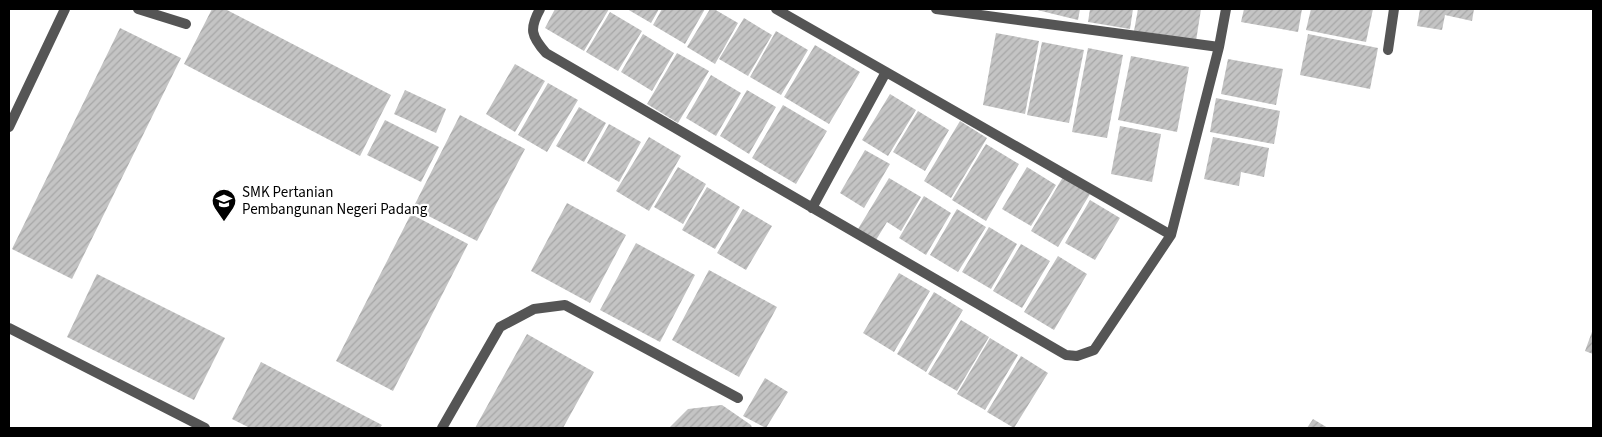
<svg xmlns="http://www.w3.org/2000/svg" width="1602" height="437" viewBox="0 0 1602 437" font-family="'Source Sans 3',sans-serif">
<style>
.building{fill:url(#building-hatch)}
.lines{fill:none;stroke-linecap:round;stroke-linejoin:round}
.service{stroke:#555;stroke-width:10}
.minor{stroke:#555;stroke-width:10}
.labels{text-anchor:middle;stroke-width:4.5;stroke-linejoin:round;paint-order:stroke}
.poi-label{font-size:15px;fill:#000;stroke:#fff;text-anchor:start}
</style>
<defs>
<pattern id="building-hatch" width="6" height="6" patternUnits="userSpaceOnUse" patternTransform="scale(1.25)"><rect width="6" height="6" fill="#c4c4c4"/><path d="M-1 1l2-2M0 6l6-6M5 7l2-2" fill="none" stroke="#a7a7a7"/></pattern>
</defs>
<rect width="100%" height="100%" fill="#fff"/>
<!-- building -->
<path class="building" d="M212,9H225L391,95L360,156L184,64Z
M555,9H609L584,51L545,28Z
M627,9H659L651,23Z
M662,9H705L685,44L653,25Z
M710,9H714L738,23L715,64L687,47Z
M1033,9H1080L1078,20Z
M1090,9H1133L1130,29L1088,22Z
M1138,9H1201L1196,41L1134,31Z
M1244,9H1302L1298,32L1241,22Z
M1311,9H1373L1366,42L1306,30Z
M1420,9H1474L1472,21L1445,15L1442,30L1417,26Z
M610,12L642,31L618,71L586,52Z
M744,18L772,35L748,76L719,59Z
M120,28L181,58L72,279L12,249Z
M776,31L808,50L781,95L750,77Z
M996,33L1039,41L1025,114L983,105Z
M643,34L674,53L652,91L621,72Z
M1308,34L1378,48L1370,89L1300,75Z
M1042,42L1084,50L1069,123L1027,115Z
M815,45L860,72L829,124L784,97Z
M1088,48L1123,55L1107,138L1072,132Z
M677,53L709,71L678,123L647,104Z
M1131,56L1189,67L1177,132L1118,120Z
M1228,59L1283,69L1276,105L1221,94Z
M515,64L545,81L515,132L486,114Z
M711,75L741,93L716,136L686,118Z
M548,83L578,100L547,152L518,135Z
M405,90L446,109L436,133L394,114Z
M747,90L776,107L749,154L720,136Z
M890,94L916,110L888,156L862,140Z
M1216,98L1280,111L1274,144L1210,132Z
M783,105L827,131L796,184L752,158Z
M579,107L606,123L584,162L556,146Z
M918,111L949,130L925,171L893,152Z
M460,115L525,149L477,241L413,208Z
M385,120L439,147L421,182L367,155Z
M960,121L987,138L951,198L924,181Z
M609,124L641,142L619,182L587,163Z
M1120,126L1161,134L1152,182L1111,174Z
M649,137L681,156L649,211L616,191Z
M1213,137L1269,148L1264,177L1241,172L1239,186L1204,179Z
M986,144L1019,164L986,221L952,200Z
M865,150L890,164L864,208L840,193Z
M678,167L706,184L683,224L654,207Z
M1027,167L1056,185L1031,226L1002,209Z
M1063,177L1090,194L1058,247L1031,231Z
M889,178L921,197L901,231L887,222L876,240L858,229Z
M707,187L740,207L715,249L682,230Z
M924,196L951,213L926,255L899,238Z
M1090,200L1120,218L1095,260L1065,243Z
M567,203L626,235L590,303L531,271Z
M743,209L772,226L746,270L717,253Z
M957,209L986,227L958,272L930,255Z
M411,214L468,244L393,391L336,361Z
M989,227L1017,244L991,289L962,272Z
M636,243L695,275L660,342L600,310Z
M1021,244L1050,261L1022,308L993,291Z
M1058,256L1087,274L1054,330L1024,312Z
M709,270L777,307L739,377L672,340Z
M899,273L930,291L894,352L863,333Z
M97,274L225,338L194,400L67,337Z
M934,292L963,310L926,372L897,354Z
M961,320L989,337L957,391L928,374Z
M1593,329V354L1585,351Z
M527,334L594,372L563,428H475Z
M990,338L1018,355L985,410L957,394Z
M1021,356L1048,373L1014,428L987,412Z
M261,362L382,425L380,428H250L232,419Z
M765,378L788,392L766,428L743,416Z
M722,405L751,425L752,428H669L688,409Z
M1313,419L1328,428H1307Z"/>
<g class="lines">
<!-- service -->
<path class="service" d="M442,428L500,327L534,309L565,305L738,398"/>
<!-- minor -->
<path class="minor" d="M138,9L186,24
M540,9C529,29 531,36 546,53L1066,355L1077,356L1094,350L1171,235L1219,47L1226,9
M776,9L1171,235
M936,9L1219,47
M1388,50L1394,9
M9,127L65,9
M812,208L886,72
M9,328L205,428"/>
</g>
<!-- icons -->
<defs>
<symbol id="school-pin" viewBox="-11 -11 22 30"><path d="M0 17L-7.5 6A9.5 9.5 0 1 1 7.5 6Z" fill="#000" stroke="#fff"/><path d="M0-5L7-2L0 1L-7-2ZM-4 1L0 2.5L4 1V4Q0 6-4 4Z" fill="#fff"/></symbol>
</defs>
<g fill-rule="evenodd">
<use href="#school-pin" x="210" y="187" width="28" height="38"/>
</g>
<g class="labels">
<!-- poi labels -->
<g class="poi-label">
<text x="242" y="197">SMK Pertanian<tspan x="242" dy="17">Pembangunan Negeri Padang</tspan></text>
</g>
</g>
<!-- border -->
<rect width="1602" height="437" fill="none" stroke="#000000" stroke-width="20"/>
</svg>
